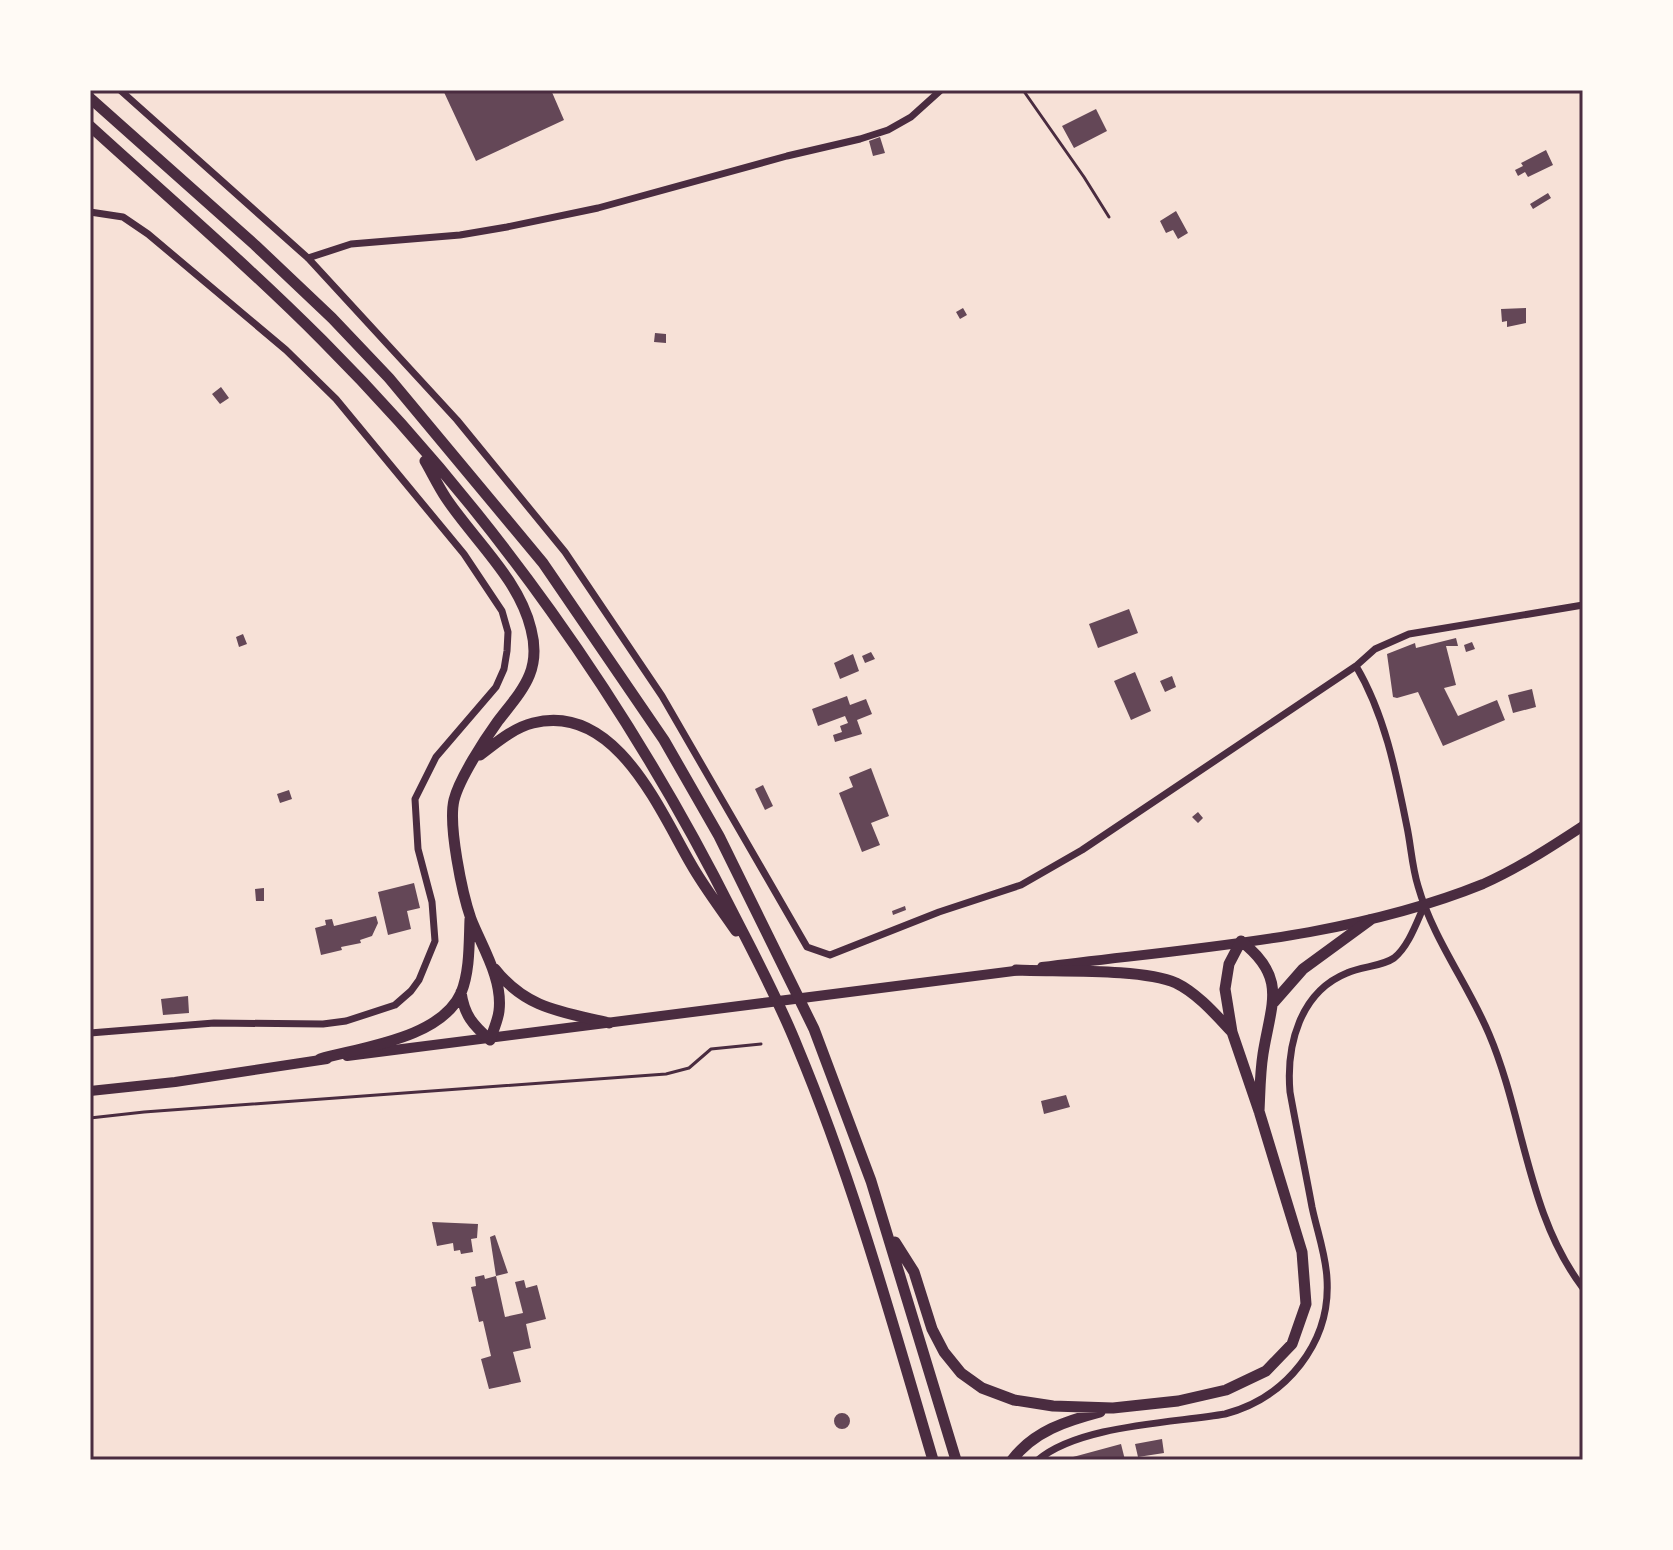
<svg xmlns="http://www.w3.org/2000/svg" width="1673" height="1550" viewBox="0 0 1673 1550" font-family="Karla,sans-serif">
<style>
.building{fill:#644757}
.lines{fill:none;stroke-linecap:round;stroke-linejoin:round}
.path{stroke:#4a2c40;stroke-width:3}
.service{stroke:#4a2c40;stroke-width:3}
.minor{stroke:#4a2c40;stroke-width:7}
.secondary{stroke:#4a2c40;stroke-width:10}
.trunk{stroke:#4a2c40;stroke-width:11}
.neatline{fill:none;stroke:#4a2c40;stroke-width:3}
</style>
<rect width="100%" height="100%" fill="#f7e1d7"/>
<!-- building -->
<path class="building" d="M443,90H551L564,120L476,161Z
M1096,109L1107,131L1074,148L1062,126Z
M880,137L885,153L873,156L869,141Z
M1546,150L1553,165L1528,177L1525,172L1518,176L1515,170L1523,166L1521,163Z
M1548,193L1551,198L1533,209L1530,204Z
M1176,211L1188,233L1178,239L1173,230L1166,233L1160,221Z
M963,308L967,315L960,319L956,312Z
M1526,308V323L1507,327V321L1502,322L1501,309Z
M655,333L666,334V343L654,342Z
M221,387L229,398L220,404L212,394Z
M1129,609L1138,633L1098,648L1089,624Z
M243,634L247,644L239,647L236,637Z
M1456,638L1458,646H1446L1456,685L1444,688L1458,716L1497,700L1505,720L1443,746L1418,692L1397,698L1393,697L1387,654L1415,643L1416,648Z
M1472,642L1475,649L1466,652L1464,645Z
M871,652L875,659L865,663L862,656Z
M853,654L859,671L840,679L834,663Z
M1135,672L1151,711L1131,720L1114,681Z
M1172,676L1176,687L1165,692L1160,681Z
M1532,689L1536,707L1513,713L1508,695Z
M847,696L850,705L866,699L872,714L857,720L862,734L835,742L833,735L842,732L840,726L848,723L845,716L818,726L812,709Z
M871,768L889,816L871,823L880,845L862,852L839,793L853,787L849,777Z
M763,785L773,806L765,810L755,789Z
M289,790L292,799L280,803L277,794Z
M1198,812L1203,818L1198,823L1192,817Z
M414,883L420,908L407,911L411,929L388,935L378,892Z
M264,888V901H256L255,889Z
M905,906L906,910L893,915L892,911Z
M376,916L378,923L372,936L360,940L361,943L341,947L342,950L321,955L315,928L326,925L325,920L332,919L334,926Z
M188,996L189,1013L163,1015L161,999Z
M1066,1095L1070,1107L1044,1114L1041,1101Z
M432,1222L478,1224L477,1238L471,1239L473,1252L461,1254L460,1250L454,1251L453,1243L437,1246Z
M495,1235L508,1273L496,1276L490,1237Z
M484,1275L485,1279L496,1276L505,1317L523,1313L515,1282L524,1280L526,1288L537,1285L546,1319L526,1324L531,1348L513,1352L521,1382L489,1389L481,1359L491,1356L483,1321L479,1322L471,1287L476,1286L475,1277Z
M834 1421a8 8 0 1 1 16 0a8 8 0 1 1-16 0Z
M1162,1439L1164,1453L1138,1457L1135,1444Z
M1121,1444L1125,1460H1074L1073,1457Z"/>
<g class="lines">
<!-- path -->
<path class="path" d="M1023,90L1084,177L1109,217"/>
<!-- service -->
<path class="service" d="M90,1118L144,1112L666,1074L689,1068L711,1049L761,1044"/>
<!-- minor -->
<path class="minor" d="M120,90L308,258L457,420L565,552L662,696L807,947L830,955L939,912L1021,885L1082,850L1356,666L1375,649L1409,634L1583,605
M90,212L123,217L148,234L286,350L336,399L464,554L502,611L508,632L507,651L504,669L496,687L436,757L415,799L418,849L432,902L435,941L419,980L411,991L395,1005L346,1021L323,1024L214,1023L90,1033
M308,258L351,244L460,235L507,227L598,208L787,156L860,139L888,130L911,117L941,90
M1356,666C1385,715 1396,772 1407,827C1411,846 1412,867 1418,886C1433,939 1468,984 1489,1034C1524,1116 1527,1215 1583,1288
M1038,1460C1079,1425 1172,1423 1225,1414C1286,1398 1331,1343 1327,1279C1326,1255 1317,1231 1312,1207C1305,1169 1297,1131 1290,1092C1286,1045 1300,992 1347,973C1362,966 1381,967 1394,958C1409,946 1417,921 1425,904"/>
<!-- secondary -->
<path class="secondary" d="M1042,967C1188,948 1345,940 1483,884C1517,869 1551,847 1583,826
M347,1056L1022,970
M90,1091L175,1082L327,1059"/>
<!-- trunk -->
<path class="trunk" d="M90,98L255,245L332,318L389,378L543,563L664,740L719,836L814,1029L871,1181L956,1460
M90,126C168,197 247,265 322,340C488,506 629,705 734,915C756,958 779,1001 797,1046C853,1180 892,1321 933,1460
M425,461C432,473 438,486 446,498C474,540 519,579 531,629C542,671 522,690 498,721C485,739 459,779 454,800C448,825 462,893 471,919C482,947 503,979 499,1011C498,1020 493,1031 490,1040C473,1025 464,1015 461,992
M480,755C496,743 513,728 533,723C615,702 659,809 691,864C704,887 721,909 736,931
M495,969C526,1009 563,1012 609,1023
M1016,970C1056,972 1141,968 1176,983C1197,993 1216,1015 1232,1032
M1274,1002L1303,969L1370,920
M320,1059C363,1047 441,1038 461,993C470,971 469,943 470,919
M895,1242L914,1272L932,1329L944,1352L961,1373L982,1388L1014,1400L1053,1406L1113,1408L1178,1401L1226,1390L1266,1371L1292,1344L1306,1304L1302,1252L1259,1111L1232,1032L1225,989L1229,964L1241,941C1288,978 1271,1003 1263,1054C1260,1073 1260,1092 1259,1111
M1012,1460C1034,1431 1066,1421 1100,1412"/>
</g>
<!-- border -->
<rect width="1673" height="1550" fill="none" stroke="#fffaf5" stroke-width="184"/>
<rect x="92" y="92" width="1489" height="1366" class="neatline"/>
</svg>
